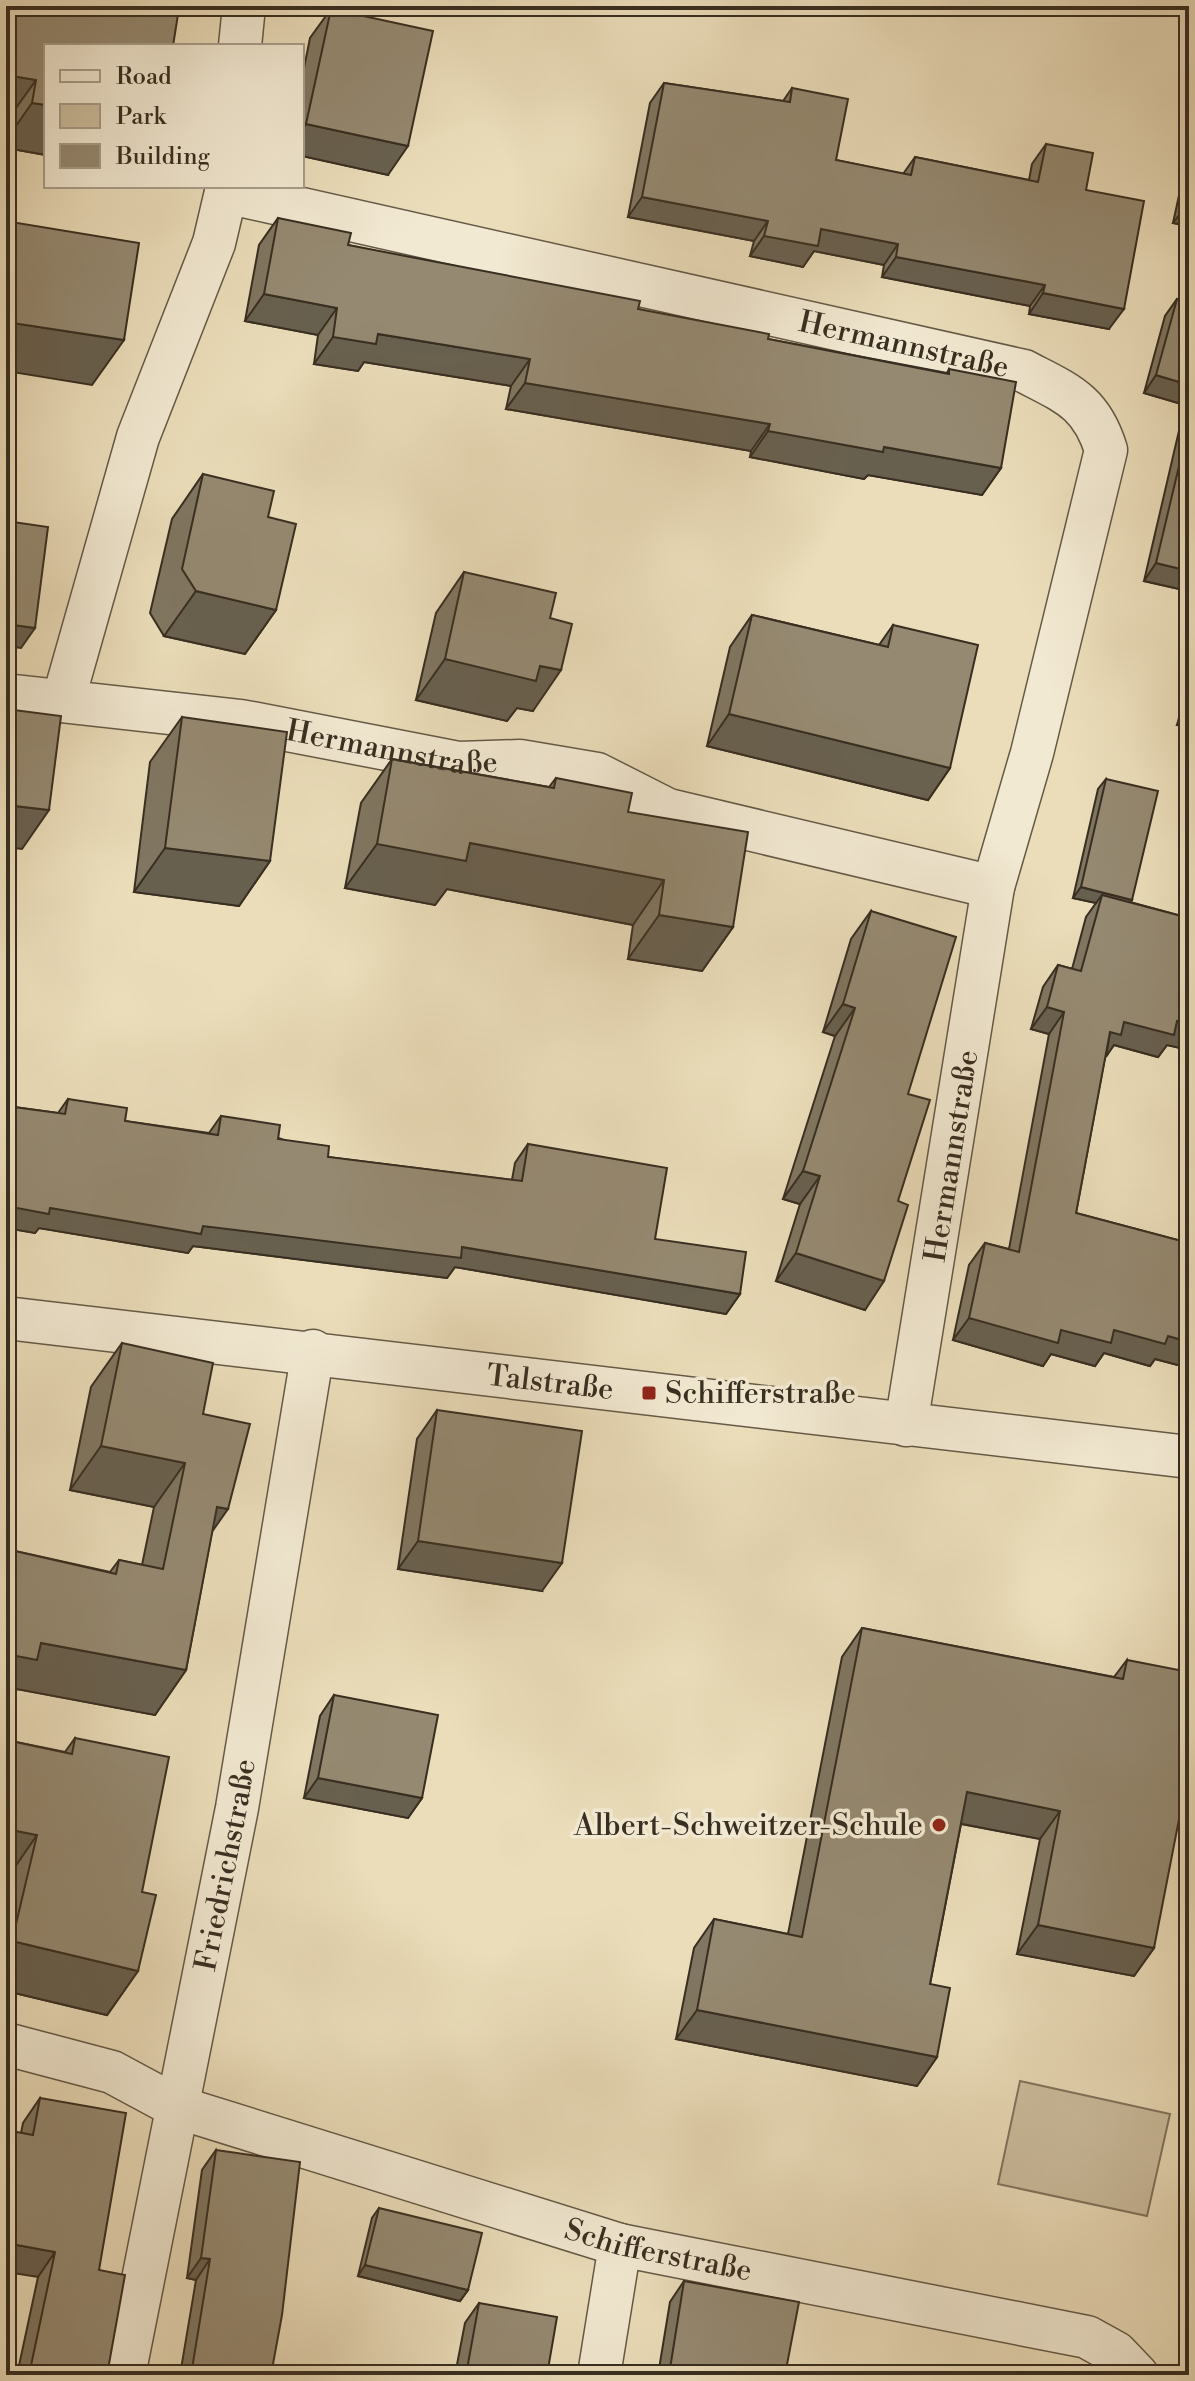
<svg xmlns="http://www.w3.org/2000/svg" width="1195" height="2381" viewBox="0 0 1195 2381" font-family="'Libre Bodoni',serif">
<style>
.green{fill:#cdbfa0;stroke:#827660;stroke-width:2}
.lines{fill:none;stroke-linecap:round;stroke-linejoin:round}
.minor-casing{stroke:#655a47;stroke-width:45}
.minor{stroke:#f2e9d2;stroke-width:42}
.wall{fill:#807661;stroke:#382e21;stroke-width:2}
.shaded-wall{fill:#68604f;stroke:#382e21;stroke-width:2}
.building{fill:#958971;stroke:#382e21;stroke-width:2}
.poi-dot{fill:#8f2418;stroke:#f2e9d2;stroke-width:3}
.labels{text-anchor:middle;stroke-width:7;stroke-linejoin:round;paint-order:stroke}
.street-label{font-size:30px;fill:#382e21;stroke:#f2e9d2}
.poi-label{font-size:30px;fill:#382e21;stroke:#f2e9d2;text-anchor:start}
</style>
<rect width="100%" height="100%" fill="#ebddba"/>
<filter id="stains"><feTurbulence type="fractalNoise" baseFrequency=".0025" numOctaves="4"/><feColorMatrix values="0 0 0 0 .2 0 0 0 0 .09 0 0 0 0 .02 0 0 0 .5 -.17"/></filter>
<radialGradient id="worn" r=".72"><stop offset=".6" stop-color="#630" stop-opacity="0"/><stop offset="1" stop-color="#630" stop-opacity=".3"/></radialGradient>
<!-- green -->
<path class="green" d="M1020,2081L1170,2114L1147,2216L998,2184Z"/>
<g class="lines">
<defs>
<g id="minor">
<path d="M240,46L244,6"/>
<path id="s1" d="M6,695L241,721L459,763L520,761L597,774L668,810L993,887"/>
<path id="s2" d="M63,701L138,437L214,243L226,192L1024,371C1066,393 1091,401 1106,450L1032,753L993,887L906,1425"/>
<path id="s3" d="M6,1318L1189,1457"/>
<path id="s4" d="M6,2044L112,2072L177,2107L620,2245L1087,2337L1116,2353L1137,2375"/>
<path id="s5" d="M124,2375L237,1808L313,1351"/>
<path d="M599,2375L620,2245"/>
</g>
</defs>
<!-- minor casing -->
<use href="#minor" class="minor-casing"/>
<!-- minor -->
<use href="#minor" class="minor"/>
</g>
<!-- wall -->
<path class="wall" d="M6,6L46,46V155L6,148Z
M331,9L388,175L302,156V78L310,38Z
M664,83L783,101L792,88L836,160L903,174L915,157L1029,180L1032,164L1046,144L1086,190L1109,329L1029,314L1030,306L882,277L884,265L814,251L803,267L750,256L754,241L628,217L650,103Z
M1189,168V226L1173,223L1183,177Z
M278,218L348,245L638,309L768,339L947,373L949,369L1001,468L982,495L868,475L864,479L750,457L751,451L506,409L511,386L364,362L358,371L314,364L318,335L245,321L259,245Z
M1177,299L1189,302L1188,591L1144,581L1185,405L1144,393L1165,316Z
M203,474L268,517L276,610L245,654L164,636L150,613L172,519Z
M464,572L550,618L533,711L517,708L507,721L416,700L436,613Z
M752,615L879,645L893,625L950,768L928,800L707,746L730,647Z
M1189,681V728L1177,725Z
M182,717L270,861L239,906L134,892L150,762Z
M392,759L549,787L556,778L628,812L733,927L702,971L628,959L633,925L447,889L435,905L345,888L361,803Z
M1106,779L1130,902L1189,918V1050L1167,1045L1158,1057L1114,1045L1105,1057L1076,1213L1189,1243V1368L1155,1359L1150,1366L1104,1353L1095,1366L1051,1354L1043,1366L953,1340L969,1265L985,1243L1009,1249L1049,1034L1031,1029L1043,987L1058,965L1072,969L1086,917L1096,903L1073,898L1098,789Z
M871,911L908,1094L898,1201L865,1310L776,1281L800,1204L783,1199L835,1036L823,1032L851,939Z
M68,1099L125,1121L209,1133L221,1116L328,1157L512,1180L515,1163L528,1144L655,1239L740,1294L726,1314L455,1267L447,1278L193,1246L188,1253L39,1228L35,1233L6,1228V1106L58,1113Z
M122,1343L203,1414L212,1531L186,1670L155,1715L17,1689L6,1704V1549L110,1572L119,1560L142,1565L154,1507L70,1490L91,1387Z
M437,1410L542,1591L398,1569L417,1439Z
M862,1628L1114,1677L1127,1660L1154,1948L1134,1976L1017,1954L1040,1839L961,1824L930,1984L937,2057L917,2086L676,2039L694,1948L714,1919L788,1934L842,1657Z
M334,1695L422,1798L408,1818L304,1798L320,1716Z
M75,1738L142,1892L138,1971L107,2015L6,1991V1740L65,1752Z
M40,2098L99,2270L107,2375H17L38,2277L21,2133L23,2123Z
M216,2150L271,2375H180L196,2280L187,2278L202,2170Z
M379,2208L468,2290L460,2301L358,2276L372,2218Z
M684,2281L785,2375H658L670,2302Z
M479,2303L547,2375H455L465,2323Z"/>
<!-- shaded-wall -->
<path class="shaded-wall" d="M6,75L36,80L6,122Z
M32,103L46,105V155L6,148V140Z
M306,124L408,146L388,175L302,156V130Z
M642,197L768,221L754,241L628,217Z
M1186,206H1189V226L1173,223Z
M821,229L898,244L884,265L814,251L803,267L750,256L764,236Z
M896,257L1045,285L1030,306L882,277Z
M1043,293L1124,309L1109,329L1029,314Z
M264,294L337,308L318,335L245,321Z
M6,322L124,340L92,385L6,371Z
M378,334L530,359L511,386L364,362L358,371L314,364L333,337Z
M1156,375L1189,385V400L1185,405L1144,393Z
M525,383L770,424L751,451L506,409Z
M768,431L884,447L1001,468L982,495L868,475L864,479L750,457Z
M1156,563L1189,571L1188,591L1144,581Z
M196,591L276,610L245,654L164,636Z
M6,624L35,628L21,648L6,646Z
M445,659L540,666L561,670L533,711L517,708L507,721L416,700Z
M1189,708V728L1177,725Z
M729,714L950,768L928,800L707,746Z
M6,805L49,810L22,849L6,847Z
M470,843L664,880L633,925L447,889L435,905L345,888L377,844Z
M165,848L270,861L239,906L134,892Z
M1081,887L1132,900L1125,910L1102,895L1096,903L1073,898Z
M659,915L733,927L702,971L628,959Z
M843,1004L855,1008L835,1036L823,1032Z
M1047,1007L1064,1012L1049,1034L1031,1029Z
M1177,1021L1189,1024V1050L1167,1045L1158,1057L1114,1045L1106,1057L1110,1032L1124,1022Z
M803,1171L820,1176L800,1204L783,1199Z
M6,1206L50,1208L203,1226L462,1247L740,1294L726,1314L455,1267L447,1278L193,1246L188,1253L39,1228L35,1233L6,1228Z
M796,1253L884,1281L865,1310L776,1281Z
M969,1318L1061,1330H1114L1168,1336L1189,1342V1368L1155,1359L1150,1366L1104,1353L1095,1366L1051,1354L1043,1366L953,1340Z
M101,1446L185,1463L154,1507L70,1490Z
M217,1507L228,1509L197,1553Z
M418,1541L562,1563L542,1591L398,1569Z
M41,1643L186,1670L155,1715L17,1689L6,1704V1654Z
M318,1778L422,1798L408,1818L304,1798Z
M967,1792L1060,1811L1040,1839L947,1821Z
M6,1829L37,1835L6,1880Z
M1038,1925L1154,1948L1134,1976L1017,1954Z
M12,1941L138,1971L107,2015L6,1991V1949Z
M697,2010L937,2057L917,2086L676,2039Z
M6,2243L55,2252L38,2277L6,2272Z
M201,2258L210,2259L196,2280L187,2278Z
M365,2265L468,2290L460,2301L358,2276Z"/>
<!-- building -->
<path class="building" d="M6,6H166L179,8L173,46H46V105L32,103L36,80L6,75Z
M331,9L433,31L408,146L306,124Z
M664,83L790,102L792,88L848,99L836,160L911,175L915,157L1038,182L1046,144L1093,153L1086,190L1144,201L1124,309L1043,293L1045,285L896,257L898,244L821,229L818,246L764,236L768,221L642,197Z
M1189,189V206H1186Z
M6,197L14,198L11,222L139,243L124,340L6,322Z
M278,218L351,233L348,245L640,301L638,309L769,334L768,339L949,374V369L1016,382L1001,468L884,447L883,452L768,431L770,424L525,383L530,359L378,334L376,344L333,337L337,308L264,294Z
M1177,299L1189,302V385L1156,375Z
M1189,424V571L1156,563Z
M203,474L274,491L268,517L296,524L276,610L196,591L182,569Z
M6,521L48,527L35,628L6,624Z
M464,572L556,593L550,618L572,624L561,670L540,666L536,681L445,659Z
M752,615L888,647L893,625L978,645L950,768L729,714Z
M6,709L61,716L49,810L6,805Z
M182,717L287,732L270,861L165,848Z
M392,759L554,788L556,778L632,793L628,812L748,832L733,927L659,915L664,880L470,843L466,861L377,844Z
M1106,779L1158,791L1132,900L1081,887Z
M1102,895L1189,918V1024L1177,1021L1174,1035L1124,1022L1121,1035L1110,1032L1076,1213L1189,1243V1342L1168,1336L1165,1344L1114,1330L1111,1343L1061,1330L1058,1343L969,1318L985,1243L1019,1252L1064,1012L1047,1007L1058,965L1081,971Z
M871,911L956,937L908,1094L930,1100L898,1201L908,1205L884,1281L796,1253L820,1176L803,1171L855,1008L843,1004Z
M68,1099L127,1108L125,1121L218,1135L221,1116L280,1125L278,1139L329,1146L328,1157L522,1181L528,1144L667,1168L655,1239L746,1252L740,1294L462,1247L461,1258L203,1226L201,1234L50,1208L49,1214L6,1206V1106L65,1114Z
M122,1343L213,1363L203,1414L250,1424L228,1509L217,1507L186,1670L41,1643L37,1660L6,1654V1549L116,1574L119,1560L163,1569L185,1463L101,1446Z
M437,1410L582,1431L562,1563L418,1541Z
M862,1628L1123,1679L1127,1660L1189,1672V1768L1154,1948L1038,1925L1060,1811L967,1792L930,1984L950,1988L937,2057L697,2010L714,1919L802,1937Z
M334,1695L438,1715L422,1798L318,1778Z
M75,1738L169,1757L142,1892L156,1895L138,1971L12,1941L37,1835L6,1829V1740L72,1754Z
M40,2098L126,2113L99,2270L125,2275L107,2375H29L55,2252L6,2243V2130L33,2135Z
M216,2150L300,2162L282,2315L271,2375H191L210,2259L201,2258Z
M379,2208L482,2233L468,2290L365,2265Z
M684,2281L799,2302L785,2375H669Z
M479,2303L557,2317L547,2375H466Z"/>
<!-- markers -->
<g class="poi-dot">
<rect x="641" y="1385" width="16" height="16" rx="4"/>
<circle cx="939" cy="1825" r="8"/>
</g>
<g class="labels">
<!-- street labels -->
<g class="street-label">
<text dy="10" stroke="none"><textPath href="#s2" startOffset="1230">Hermannstraße</textPath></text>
<text dy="10" stroke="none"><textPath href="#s1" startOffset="390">Hermannstraße</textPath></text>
<text transform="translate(951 1156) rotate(-81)" y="10">Hermannstraße</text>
<text dy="10" stroke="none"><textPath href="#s3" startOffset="548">Talstraße</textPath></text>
<text dy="10" stroke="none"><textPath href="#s5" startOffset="520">Friedrichstraße</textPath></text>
<text dy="10" stroke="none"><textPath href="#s4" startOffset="686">Schifferstraße</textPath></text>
</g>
<!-- poi labels -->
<g class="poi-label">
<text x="665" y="1403">Schifferstraße</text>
<text x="923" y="1835" text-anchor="end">Albert-Schweitzer-Schule</text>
</g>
</g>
<!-- margin -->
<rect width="1195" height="2381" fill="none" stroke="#ebddba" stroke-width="32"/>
<rect x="8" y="8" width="1179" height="2365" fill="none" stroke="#382e21" stroke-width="4"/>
<rect x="16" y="16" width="1163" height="2349" fill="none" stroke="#382e21" stroke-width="2"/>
<!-- legend -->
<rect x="44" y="44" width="260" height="144" fill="#f2e9d2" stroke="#a89e8b" stroke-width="2"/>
<rect x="60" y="70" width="40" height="12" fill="#f2e9d2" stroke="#a89e8b" stroke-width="2"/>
<text x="116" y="84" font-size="24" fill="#382e21">Road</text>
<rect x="60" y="104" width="40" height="24" fill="#cdbfa0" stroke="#a89e8b" stroke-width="2"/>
<text x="116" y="124" font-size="24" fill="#382e21">Park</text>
<rect x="60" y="144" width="40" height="24" fill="#958971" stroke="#a89e8b" stroke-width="2"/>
<text x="116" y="164" font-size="24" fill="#382e21">Building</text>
<rect width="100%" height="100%" filter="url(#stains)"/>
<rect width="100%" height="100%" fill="url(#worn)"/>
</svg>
